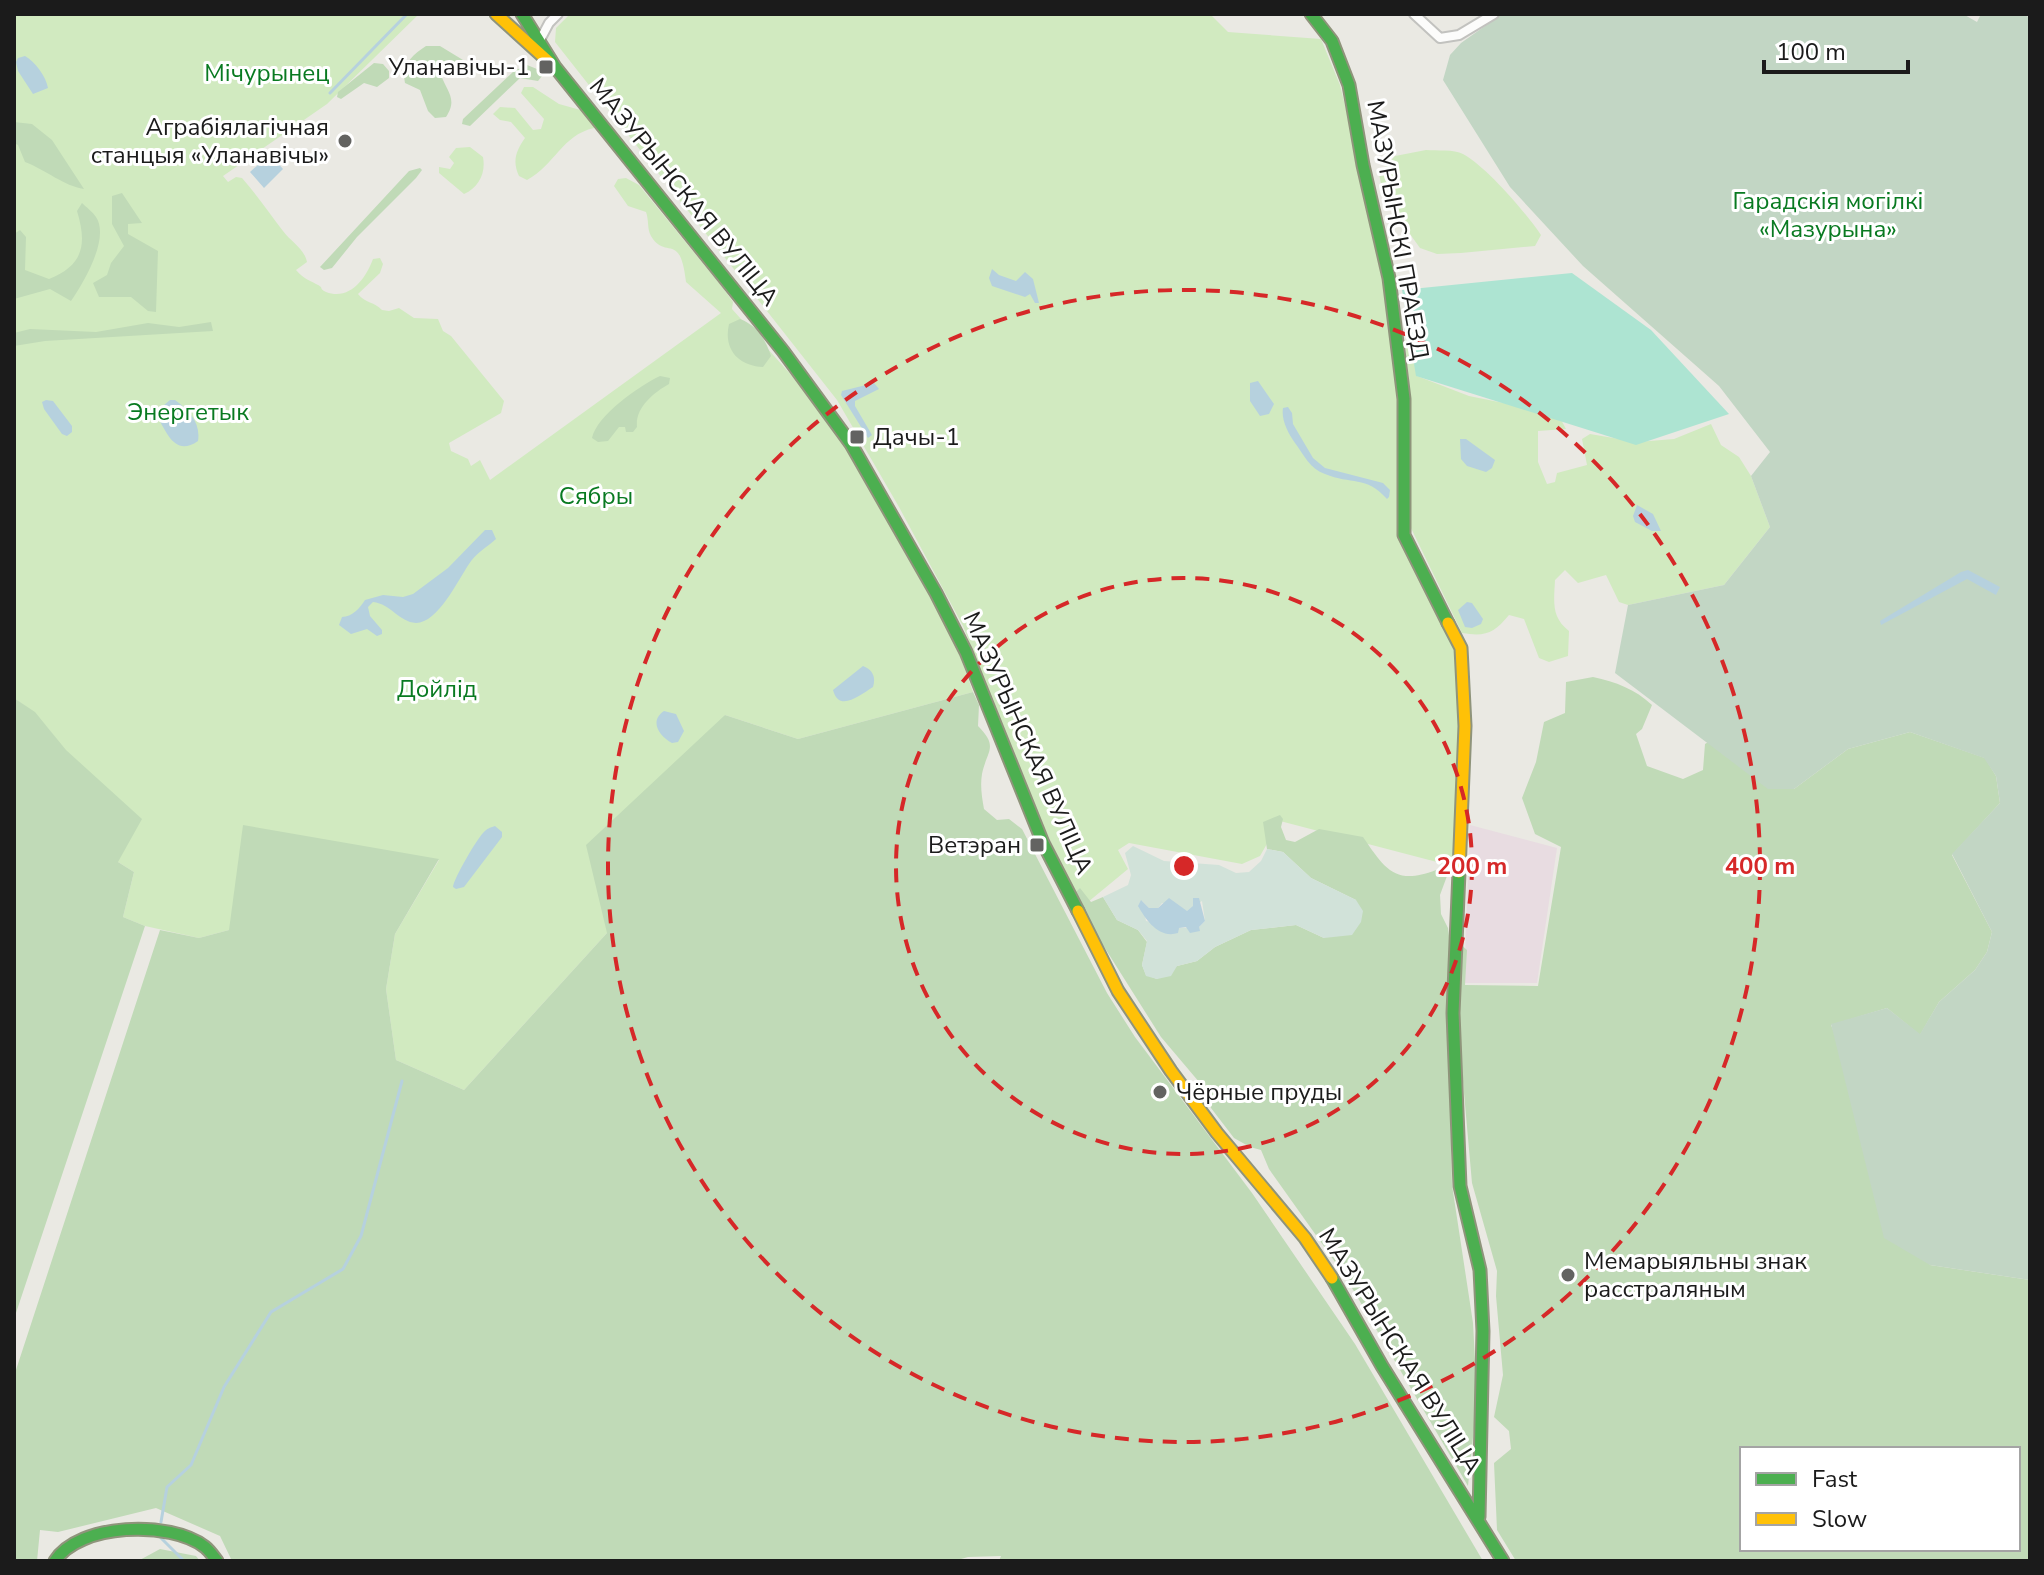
<svg xmlns="http://www.w3.org/2000/svg" width="2044" height="1575" viewBox="0 0 2044 1575" font-family="'Nunito Sans',sans-serif">
<style>
.industrial{fill:#e8dce1}
.grass{fill:#d1eac0}
.forest{fill:#c0dab7;fill-rule:evenodd}
.wetland{fill:#d1e2d9;fill-rule:evenodd}
.cemetery{fill:#c2d6c4}
.pitch{fill:#ade4d2}
.water{fill:#b6d1de}
.lines{fill:none;stroke-linecap:round;stroke-linejoin:round}
.stream{stroke:#b6d1de;stroke-width:3}
.street-casing{stroke:#c2c2bf;stroke-width:12}
.fast-casing{stroke:#8f947b;stroke-width:15}
.slow-casing{stroke:#8f947b;stroke-width:15}
.street{stroke:#fcfcfb;stroke-width:8}
.fast{stroke:#4caf50;stroke-width:11}
.slow{stroke:#ffc107;stroke-width:11}
.ring{fill:none;stroke:#d62828;stroke-width:4;stroke-dasharray:14 10}
.poi-dot{fill:#636361;stroke:#fff;stroke-width:3}
.labels{text-anchor:middle;stroke-width:6;stroke-linejoin:round;paint-order:stroke}
.poi-label{font-size:24px;fill:#1b1b1b;stroke:#fff;text-anchor:end}
.park-label{font-size:24px;fill:#097a21;stroke:#fff}
.street-label{font-size:24px;fill:#1b1b1b;stroke:#fff}
.centre{fill:#d62828;stroke:#fff;stroke-width:4}
.ring-label{font-size:24px;text-anchor:middle;font-weight:bold;fill:#d62828;stroke:#fff;stroke-width:6;stroke-linejoin:round;paint-order:stroke}
</style>
<rect width="100%" height="100%" fill="#eae9e3"/>
<!-- industrial -->
<path class="industrial" d="M1470,825L1557,848L1537,983H1464Z"/>
<!-- grass -->
<path class="grass" d="M14,14H419L327,104L223,176L228,182L236,177L242,178C257,195 269,213 283,231C291,242 304,248 307,262L296,270C304,279 307,279 316,284C325,288 318,288 326,292C350,301 366,278 373,259L380,258L383,264L380,273L358,294C365,303 375,302 382,310L389,311L399,308L414,318L438,319L443,331L451,336L504,401L501,413L449,443L451,451L468,459L471,466L480,460L490,480L721,313L686,282C680,230 666,261 651,236C647,229 649,220 646,212L628,206L614,186L618,179L626,178L639,185L723,288L733,302L732,309L819,406L857,465L930,595L959,653L973,692L798,739L725,715L607,933L464,1090L396,1060L386,989L395,934L439,860L229,930L199,938L145,926L123,917L134,872L118,862C90,802 71,736 14,698Z
M570,14H1210L1228,32L1321,39L1340,85L1377,237L1395,338L1407,552L1420,582L1459,648L1463,727L1456,867L1280,821L1260,856L1242,864L1129,843L1118,850L1128,869L1082,907L1038,815L963,626L899,507L837,400L555,42L556,28Z
M524,87H533L559,104L584,111L594,121V128C562,135 555,165 527,180L519,176C512,161 516,151 525,138L511,122L500,120L493,114L500,107L515,108L533,130L541,129L544,119L521,93Z
M470,147L483,157C486,173 479,187 464,194L439,173V167L450,169L454,163L449,157L456,148Z
M1426,150C1437,151 1454,149 1463,154C1487,167 1526,213 1541,235L1535,246L1461,253L1437,254L1420,248L1384,198L1379,174L1395,156Z
M1410,336L1417,376L1469,396L1558,414L1566,429L1538,431V462L1547,484L1555,482L1557,473L1587,465L1582,439L1590,434L1637,442L1674,439L1711,424L1721,445L1739,457L1751,476L1770,527L1724,585L1628,605L1619,602L1606,575L1578,583L1565,570L1555,580C1554,602 1551,617 1569,631L1568,656L1549,662L1539,658L1524,619L1509,615C1494,633 1486,637 1462,633L1409,524L1410,393L1405,342Z"/>
<!-- forest -->
<path class="forest" d="M426,46H440L463,60C462,76 452,69 441,75C447,92 458,99 446,117L435,118L428,111L420,90L405,83C401,65 412,55 426,46Z
M374,63L383,64L389,71V78L377,87L364,83L341,99L337,97L338,92Z
M527,65L537,69L542,76L538,81L520,78L470,126L462,124L463,119L514,71Z
M14,122L32,124L52,140L84,189C64,186 46,170 25,162L18,145L14,143Z
M420,168L422,170L416,178L357,237L332,268L324,270L320,267L409,171Z
M122,193L142,223L128,224V234L158,251L156,312L148,311L131,297H99L93,283L107,275L111,263L124,246L112,224V196Z
M82,203C86,207 93,212 96,217C110,238 84,282 71,301L50,289L14,299L16,283L14,234L20,230L26,237L25,270L49,279C84,265 87,244 77,211Z
M740,319C758,326 765,339 771,356L763,367C739,366 723,350 729,324Z
M211,322L213,331L45,341L14,346V333L30,329L96,332L148,323L179,327Z
M660,376L670,378L669,384C653,393 635,408 637,427L633,432H626L625,427H619L608,441L598,442L592,438C597,415 639,386 660,376Z
M1593,677C1616,682 1635,689 1652,705L1642,729L1636,734L1647,766L1683,779L1703,770L1705,744L1716,737L1794,789L1848,749L1910,732L1985,758L1996,776L2000,803L1952,855L1992,932L1987,952L1975,970L1939,1002L1920,1035L1887,1008L1831,1025L1930,1265L2030,1280V1561H1516L1497,1530L1494,1463L1511,1449L1509,1431L1494,1417L1503,1375L1496,1296L1497,1271L1472,1183L1457,1014L1459,943L1467,950L1465,985L1538,986L1561,847L1535,834L1522,798L1536,762L1544,722L1565,713L1566,682ZM1742,1449H2018V1549H1742Z
M973,692L979,705L978,726C999,747 987,750 982,774C980,786 982,798 984,809L997,820L1009,819L1022,829L1107,993L1135,1037L1252,1193L1355,1344L1483,1561H999L1001,1556L968,1557L954,1561H232L220,1536L156,1508L58,1532L40,1530L37,1561H14V1376L160,930L199,938L229,930L243,825L439,859L395,934L386,989L396,1060L464,1090L607,933L586,845L725,715L798,739Z
M14,698L35,712L66,750L142,819L118,862L134,872L123,917L145,926L14,1319Z
M1280,815L1283,819L1281,827L1286,840L1295,842L1319,829L1363,837C1385,869 1395,886 1436,870L1447,876L1440,895L1441,914L1448,928L1452,959L1448,1014L1452,1185L1473,1323L1477,1398L1468,1486L1345,1276L1269,1169L1261,1150L1250,1147L1234,1138L1211,1108L1205,1089L1161,1037L1079,907L1075,893L1080,888L1091,902L1103,897L1117,920L1138,930L1147,942L1142,965L1146,975L1157,979L1177,966L1197,961L1215,947L1251,930L1296,925L1324,938L1356,900L1311,878L1283,852L1267,849L1263,822Z
M160,1549L196,1556L200,1561H138Z"/>
<!-- wetland -->
<path class="wetland" d="M1133,846L1164,861L1219,865L1236,873L1249,872L1261,861L1267,849L1283,852L1311,878L1356,900L1363,911L1361,922L1352,935L1324,938L1296,925L1251,930L1215,947L1197,961L1177,966L1171,976L1157,979L1146,976L1142,965L1147,941L1138,930L1117,920L1103,897L1128,885L1131,875L1125,853ZM1142,901L1149,908H1158L1162,903L1187,911L1202,901L1205,921L1199,927L1179,928L1146,921Z"/>
<!-- cemetery -->
<path class="cemetery" d="M1502,14H1963L1977,22L1981,14H2021L2029,17L2030,1280L1930,1265L1884,1238L1831,1024L1887,1008L1920,1034L1939,1002L1975,970L1987,952L1992,932L1952,854L2000,803L1996,776L1984,758L1910,732L1848,749L1794,789H1768L1615,673L1628,605L1724,585L1770,527L1751,476L1770,452L1719,386L1583,266L1510,187L1443,80L1450,55L1461,43Z"/>
<!-- pitch -->
<path class="pitch" d="M1572,273L1651,330L1729,414L1636,445L1416,376L1402,290Z"/>
<!-- water -->
<path class="water" d="M25,56C35,62 46,76 48,88L33,94L18,71L16,62L18,58Z
M270,154L283,169L264,188L250,172Z
M992,269L999,275L1016,281L1025,272L1033,279L1039,303H1035L1030,294L1025,297L992,286L989,278Z
M1258,381L1274,404L1269,414L1260,416L1250,401V383Z
M874,383L879,389L855,401V406L872,435L868,438L841,395L842,391Z
M46,400L53,401L72,426V432L67,436L62,434L44,409L42,402Z
M170,400H175C189,410 201,423 198,441C175,457 167,433 157,416V411Z
M1288,407L1292,413L1293,424L1313,458L1325,468L1383,483L1390,490L1389,497L1387,499C1366,475 1351,485 1325,474C1310,469 1304,455 1295,443C1288,433 1281,420 1283,408Z
M1460,439H1466L1495,460L1492,468L1486,472L1467,466L1461,459Z
M1637,505L1653,514L1661,531H1652L1635,522L1633,516Z
M485,530H492L496,539C487,547 475,554 469,564C458,580 438,623 416,623C399,622 391,604 373,602L368,607L370,616L382,630V634L377,636L367,629L351,634L339,625L342,617C352,617 360,608 365,600L383,595L403,597L413,594L448,568Z
M1968,570L2000,587L1996,595L1967,579L1881,625L1880,621L1961,572Z
M1467,602L1472,603L1483,619L1481,624L1472,628L1465,627L1458,610Z
M863,666C873,670 876,677 873,687C860,695 839,713 833,690Z
M664,711L676,714L684,731L678,742L672,743C659,736 649,721 664,711Z
M495,826L502,832V837L464,887L456,889L453,887C454,878 477,839 483,833C488,828 489,828 495,826Z
M1169,898L1187,911L1193,906V898H1199L1205,921L1199,927L1200,931L1190,933L1186,927L1179,928L1178,933C1159,939 1146,920 1138,906L1141,900L1149,908H1158Z"/>
<g class="lines">
<!-- stream -->
<path class="stream" d="M330,93L407,14
M161,1522L167,1487L191,1465L224,1387L271,1312L343,1269L361,1236L402,1081
M161,1538L184,1561"/>
<defs>
<path id="street" d="M1414,14L1440,38L1459,35L1494,14
M540,40L549,23L558,14"/>
<path id="fast" d="M522,14L555,67L783,351L851,444L936,593L966,652L1043,843L1078,911
M1311,14L1332,41L1349,85L1363,165L1389,278L1404,399V535L1448,623
M1459,872L1453,1013L1460,1186L1480,1270L1483,1331L1479,1517
M1332,1278L1382,1366L1503,1561
M55,1561C79,1523 170,1520 205,1547C210,1551 213,1556 217,1561"/>
<path id="slow" d="M496,14L549,62
M1448,623L1461,648L1465,726L1459,872
M1078,911L1118,991L1171,1071L1217,1133L1305,1238L1332,1278"/>
</defs>
<!-- street casing -->
<use href="#street" class="street-casing"/>
<!-- fast casing -->
<use href="#fast" class="fast-casing"/>
<!-- slow casing -->
<use href="#slow" class="slow-casing"/>
<!-- street -->
<use href="#street" class="street"/>
<!-- fast -->
<use href="#fast" class="fast"/>
<!-- slow -->
<use href="#slow" class="slow"/>
</g>
<!-- distance rings -->
<g class="ring">
<circle cx="1184" cy="866" r="288"/>
<circle cx="1184" cy="866" r="576"/>
</g>
<!-- markers -->
<g class="poi-dot">
<rect x="538" y="59" width="16" height="16" rx="4"/>
<circle cx="345" cy="141" r="8"/>
<rect x="849" y="429" width="16" height="16" rx="4"/>
<rect x="1029" y="837" width="16" height="16" rx="4"/>
<circle cx="1160" cy="1092" r="8"/>
<circle cx="1568" cy="1275" r="8"/>
</g>
<g class="labels">
<!-- poi labels -->
<g class="poi-label">
<text x="530" y="75">Уланавічы-1</text>
<text x="329" y="135">Аграбіялагічная<tspan x="329" dy="28">станцыя «Уланавічы»</tspan></text>
<text x="873" y="445" text-anchor="start">Дачы-1</text>
<text x="1021" y="853">Ветэран</text>
<text x="1176" y="1100" text-anchor="start">Чёрные пруды</text>
<text x="1584" y="1269" text-anchor="start">Мемарыяльны знак<tspan x="1584" dy="28">расстраляным</tspan></text>
</g>
<!-- park labels -->
<g class="park-label">
<text x="267" y="81">Мічурынец</text>
<text x="1828" y="209">Гарадскія могілкі<tspan x="1828" dy="28">«Мазурына»</tspan></text>
<text x="188" y="420">Энергетык</text>
<text x="596" y="504">Сябры</text>
<text x="437" y="697">Дойлід</text>
</g>
<!-- street labels -->
<g class="street-label">
<text transform="translate(684 192) rotate(51)" y="8">МАЗУРЫНСКАЯ ВУЛІЦА</text>
<text transform="translate(1398 230) rotate(80)" y="8">МАЗУРЫНСКІ ПРАЕЗД</text>
<text transform="translate(1028 743) rotate(66)" y="8">МАЗУРЫНСКАЯ ВУЛІЦА</text>
<text transform="translate(1400 1351) rotate(58)" y="8">МАЗУРЫНСКАЯ ВУЛІЦА</text>
</g>
</g>
<circle cx="1184" cy="866" r="12" class="centre"/>
<g class="ring-label">
<text x="1472" y="874">200 m</text>
<text x="1760" y="874">400 m</text>
</g>
<!-- border -->
<rect width="2044" height="1575" fill="none" stroke="#1b1b1b" stroke-width="32"/>
<!-- legend -->
<rect x="1740" y="1447" width="280" height="104" fill="#ffffff" stroke="#a4a4a4" stroke-width="2"/>
<rect x="1756" y="1473" width="40" height="12" fill="#4caf50" stroke="#a4a4a4" stroke-width="2"/>
<text x="1812" y="1487" font-size="24" fill="#1b1b1b">Fast</text>
<rect x="1756" y="1513" width="40" height="12" fill="#ffc107" stroke="#a4a4a4" stroke-width="2"/>
<text x="1812" y="1527" font-size="24" fill="#1b1b1b">Slow</text>
<!-- scale -->
<path d="M1764 60v12h144v-12" fill="none" stroke="#1b1b1b" stroke-width="4"/>
<text x="1776" y="60" font-size="24" fill="#1b1b1b" stroke="#ffffff" stroke-width="6" paint-order="stroke">100 m</text>
</svg>
